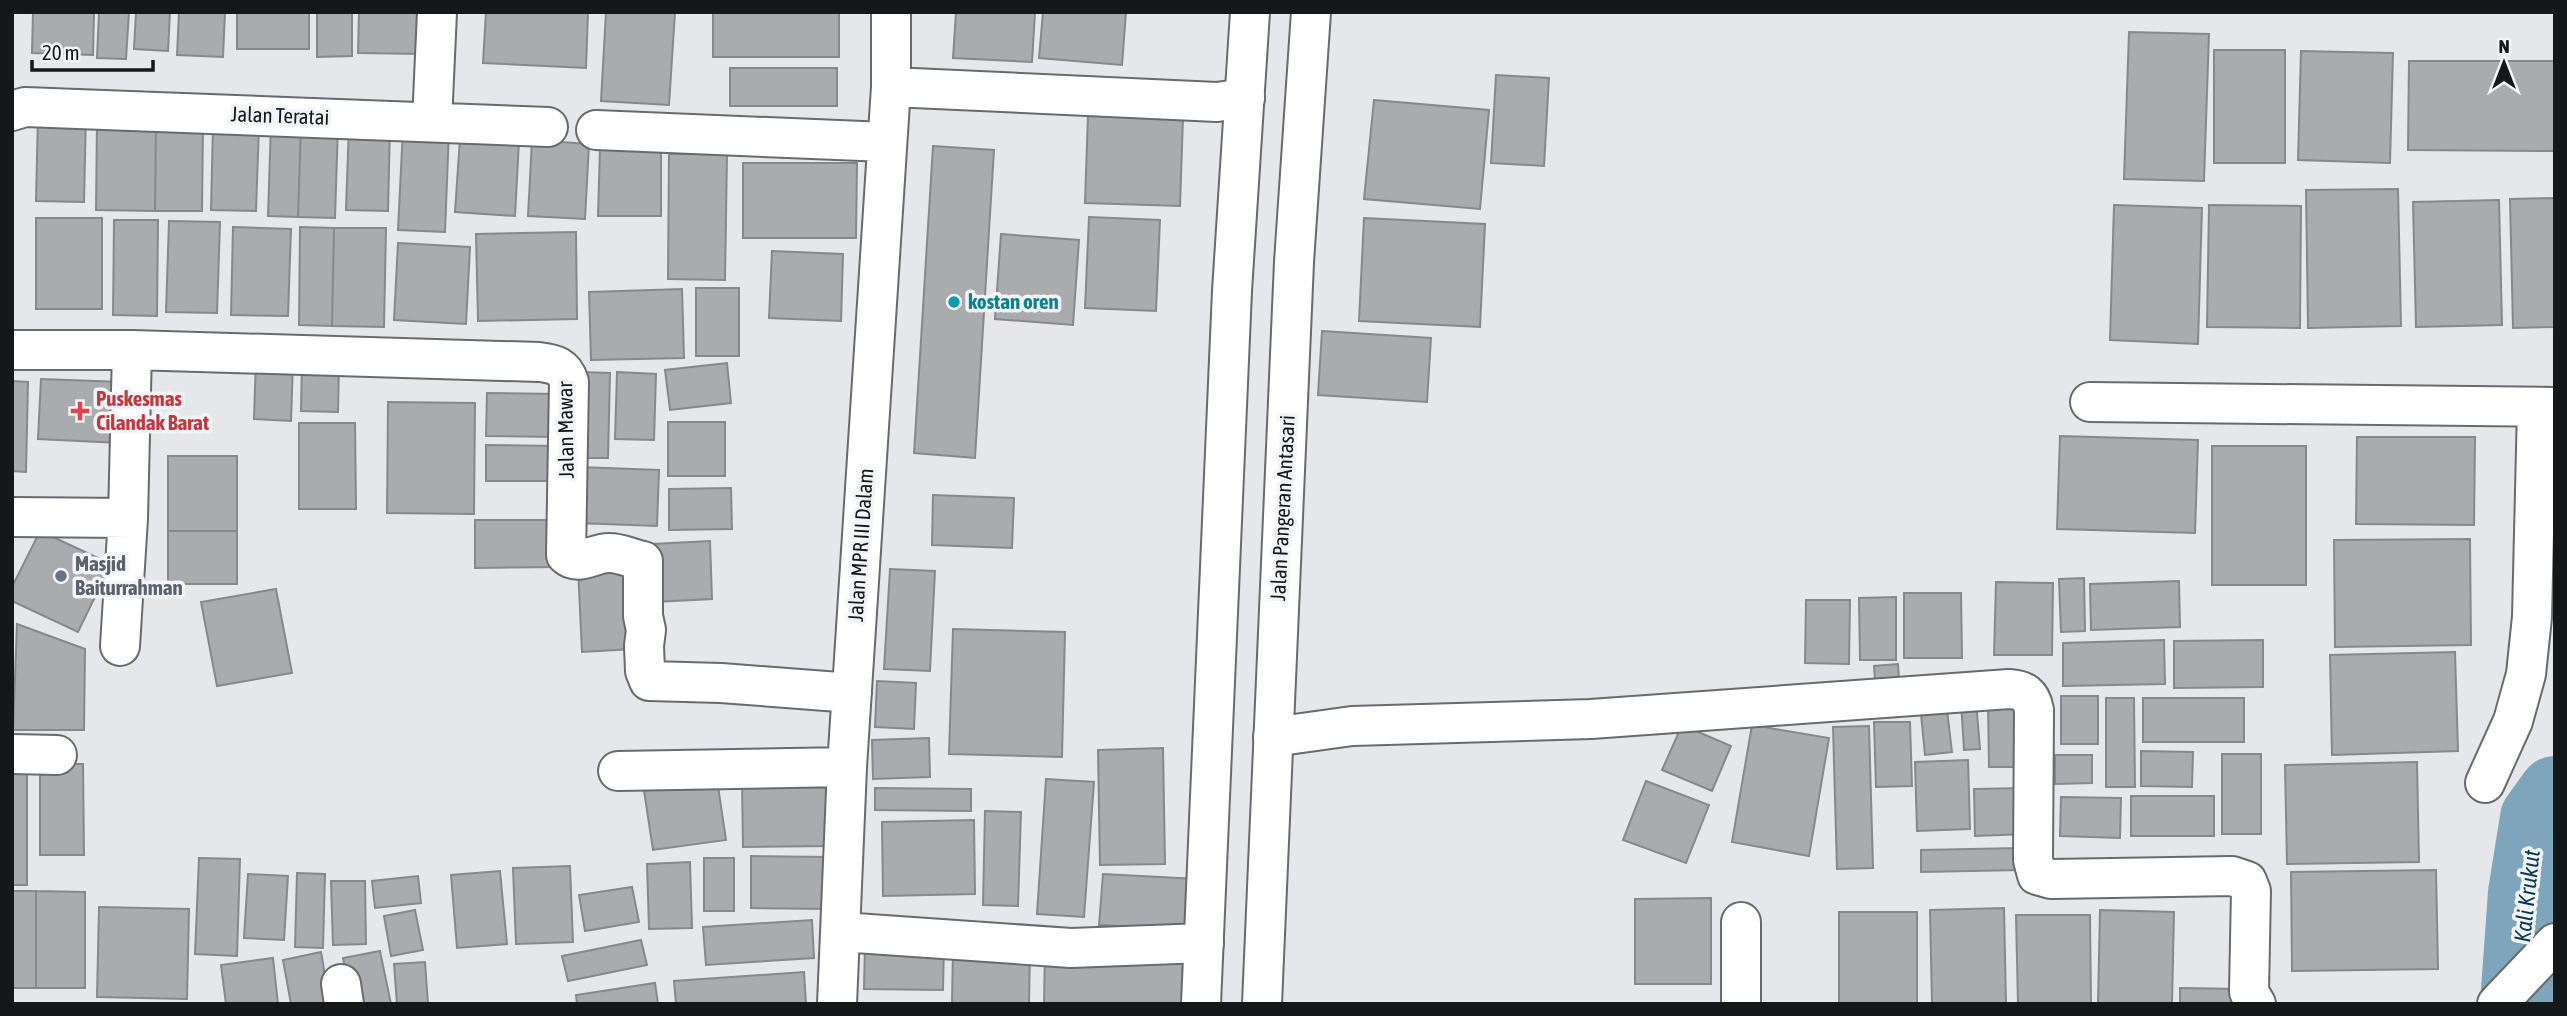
<svg xmlns="http://www.w3.org/2000/svg" width="2567" height="1016" viewBox="0 0 2567 1016" font-family="'Asap Condensed',sans-serif">
<style>
.lines{fill:none;stroke-linecap:round;stroke-linejoin:round}
.river{stroke:#7fa5bc;stroke-width:74}
.building{fill:#aaabae;stroke:#87888b;stroke-width:2}
.minor-casing{stroke:#696a6d;stroke-width:42}
.major-casing{stroke:#696a6d;stroke-width:42}
.minor{stroke:#fff;stroke-width:38}
.major{stroke:#fff;stroke-width:38}
.culture-dot{fill:#0f9aa8;stroke:#f3f4f8;stroke-width:2.5}
.health-dot{fill:#e0444e;stroke:#f3f4f8;stroke-width:2.5}
.worship-dot{fill:#6b7280;stroke:#f3f4f8;stroke-width:2.5}
.labels{text-anchor:middle;stroke-width:7;stroke-linejoin:round;paint-order:stroke}
.street-label{font-size:21px;fill:#161718;stroke:#f3f4f8}
.culture-label{font-size:21px;font-weight:bold;fill:#0d838f;stroke:#f3f4f8;text-anchor:start}
.health-label{font-size:21px;font-weight:bold;fill:#be3a42;stroke:#f3f4f8;text-anchor:start}
.worship-label{font-size:21px;font-weight:bold;fill:#5b616d;stroke:#f3f4f8;text-anchor:start}
.water-label{font-size:23px;font-style:italic;fill:#043951;stroke:#f3f4f8}
</style>
<rect width="100%" height="100%" fill="#e6e7ea"/>
<g class="lines">
<!-- river -->
<path class="river" d="M2517,1004L2525,893L2537,818L2555,793"/>
</g>
<!-- building -->
<path class="building" d="M33,12H94L93,55L32,53Z
M99,12H129L126,59L97,58Z
M136,12H170L168,51L134,49Z
M179,12H225L223,57L177,55Z
M237,12H309V49H237Z
M317,12H352V56L317,57Z
M359,12H422L421,54L358,53Z
M486,12H588L586,68L483,63Z
M606,12H675L669,105L601,101Z
M713,12H839V57H713Z
M956,12H1035L1032,62L953,58Z
M1043,12H1126L1122,65L1039,58Z
M2129,32L2209,34L2204,181L2124,179Z
M2214,50H2285V163H2214Z
M2301,51L2393,53L2390,163L2298,160Z
M2409,61H2555V151L2408,150Z
M730,68H837V106H730Z
M1496,75L1549,78L1544,166L1491,163Z
M1374,100L1489,110L1480,209L1364,199Z
M38,114H86L84,202L36,201Z
M1088,115L1183,118L1180,206L1085,203Z
M97,122L156,123L155,211L96,210Z
M156,123L203,124L202,211H155Z
M271,124H301L298,217L268,216Z
M301,124L338,125L335,218L298,217Z
M349,124L390,126L388,211L346,210Z
M213,125L259,126L256,211L211,210Z
M403,128L449,130L445,232L398,230Z
M460,138L519,141L515,216L455,212Z
M532,140L589,144L585,219L528,216Z
M933,146L994,150L975,458L914,453Z
M600,148L661,149V216H598Z
M669,154H727L725,280L668,279Z
M743,163H857L856,238H743Z
M2398,189L2401,326L2308,328L2306,190Z
M2555,198V327L2513,328L2510,199Z
M2499,200L2502,325L2416,327L2413,202Z
M2114,205L2202,208L2198,344L2110,340Z
M2209,205L2301,206L2300,328L2207,327Z
M1089,217L1160,220L1156,311L1085,308Z
M36,218H102V309H36Z
M1364,218L1485,224L1480,327L1359,321Z
M114,220H158L157,316L113,315Z
M169,221L220,222L217,313L166,312Z
M233,227L291,229L288,316L231,315Z
M300,227L334,228L332,326L299,325Z
M334,228H386L384,327L332,326Z
M576,232L577,319L478,321L476,234Z
M1001,234L1079,240L1073,325L995,319Z
M398,243L470,247L466,324L394,320Z
M772,251L843,254L841,321L769,318Z
M696,288H739V356H696Z
M682,289L684,358L591,360L589,292Z
M1322,331L1431,338L1427,402L1318,395Z
M256,359L293,361L291,421L254,419Z
M302,361L339,362L338,412L301,411Z
M727,363L731,403L670,410L665,370Z
M580,372L610,373L608,458H578Z
M617,372L656,374L654,440L615,439Z
M41,379L122,382L119,443L38,439Z
M12,381L28,382L26,472L12,471Z
M487,393L559,394L558,437L486,436Z
M388,402L475,403L474,514L387,513Z
M668,422H725V476H668Z
M299,423H355L356,509H299Z
M2060,436L2198,440L2195,533L2057,529Z
M2357,437H2475L2474,525L2356,524Z
M486,445L556,446L555,481H486Z
M2212,446H2306V585H2212Z
M168,456H237V531H168Z
M579,467L659,470L657,526L577,523Z
M731,488L732,529L669,530V489Z
M933,495L1014,498L1012,548L932,545Z
M475,520H560L561,567L475,568Z
M40,531L111,564L78,632L12,601V587Z
M168,531H237V584H168Z
M2470,539L2471,645L2335,647L2334,540Z
M710,541L712,599L655,602L652,544Z
M629,565L633,649L582,652L578,568Z
M890,569L935,571L930,671L884,669Z
M2084,578L2085,631L2061,632L2059,579Z
M2179,581L2180,627L2091,630L2090,584Z
M1996,582L2053,583L2052,655H1994Z
M276,589L292,673L217,686L201,602Z
M1904,593H1961L1962,658H1904Z
M1896,597V660H1860L1859,598Z
M1806,600H1850L1849,664L1805,663Z
M17,624L85,649L84,730H13Z
M953,629L1065,632L1062,757L949,754Z
M2164,640L2165,684L2063,686V643Z
M2263,640V687L2174,688V641Z
M2455,652L2458,751L2332,755L2330,655Z
M1898,664L1900,693L1876,696L1874,666Z
M877,681L916,683L914,729L875,727Z
M2061,696H2098V744H2061Z
M2106,698H2134L2135,787H2106Z
M2143,698H2244V742H2143Z
M1946,701L1952,752L1925,755L1920,704Z
M1976,701L1980,749L1964,750L1961,702Z
M1988,702H2018L2019,767H1989Z
M1874,722H1910L1912,786L1876,787Z
M1682,725L1731,746L1712,791L1662,770Z
M1752,725L1829,738L1809,856L1732,842Z
M1869,726L1873,868L1837,869L1833,727Z
M929,738L930,777L873,779L872,740Z
M1163,748L1165,864L1100,865L1098,750Z
M2141,751L2193,752L2192,787L2141,786Z
M2222,754H2261V834H2222Z
M2055,755H2092V783L2055,784Z
M1968,760L1970,829L1917,831L1915,762Z
M2417,762L2419,862L2287,864L2285,765Z
M12,763H27V885H12Z
M40,764H83L84,855H40Z
M716,773L726,840L653,850L643,784Z
M1046,779L1094,782L1084,917L1037,914Z
M828,781L829,846L743,847L742,782Z
M1646,781L1709,805L1686,863L1623,840Z
M875,788L971,789V811L875,810Z
M2025,788L2027,834L1975,836L1974,789Z
M2131,796H2214V836H2131Z
M2061,797L2121,798L2120,838L2060,836Z
M985,811L1021,812L1018,906L983,905Z
M974,820L975,894L883,896L882,822Z
M2020,848L2021,870L1921,872V850Z
M751,856L832,857L830,909L751,908Z
M199,858L240,859L237,956L195,954Z
M704,858H734V911H704Z
M690,862L692,928L649,929L647,864Z
M570,866L573,942L516,944L513,868Z
M2436,870L2438,969L2292,971L2291,872Z
M500,871L507,944L457,948L451,875Z
M297,873L325,874L323,948L295,947Z
M248,874L288,876L284,940L244,938Z
M1103,874L1197,879L1194,930L1099,925Z
M418,876L421,903L375,908L372,881Z
M331,881H365L366,944L333,945Z
M632,887L639,922L585,931L579,895Z
M12,891H36V988H12Z
M36,891L85,892V988H36Z
M1711,898V984H1635V899Z
M99,907L189,909L187,999L97,997Z
M2004,908L2006,1004H1932L1930,910Z
M415,910L423,950L391,956L384,916Z
M2100,910L2174,912L2172,1004H2098Z
M1839,912H1917V1004H1839Z
M2016,915H2090L2091,1004H2018Z
M812,920L814,958L706,965L703,927Z
M641,940L647,965L568,981L562,956Z
M865,941L944,943L943,990L864,989Z
M953,947L1030,950L1029,1004H952Z
M1045,950L1191,953L1190,1004H1044Z
M380,951L391,1004H353L343,958Z
M321,952L330,1004H291L283,960Z
M273,958L278,1004H226L221,965Z
M425,962L428,1004H397L394,964Z
M804,972L806,1004H676L674,981Z
M655,983L658,1004H577L576,995Z
M2180,988L2243,989L2242,1004H2180Z"/>
<g class="lines">
<defs>
<path id="minor" d="M891,87L1217,102L1245,98
M12,111L25,107L548,127
M432,122L437,12
M596,130L886,142
M12,350H132L539,362C555,364 564,366 569,382L566,555C579,567 595,552 610,553C620,553 633,559 643,561V616L646,630L644,646L645,671L649,681L721,683L852,693
M2090,402L2555,407
M12,517L128,518
M120,646L128,518L132,350
M1273,737L1352,726L1591,719L2009,689C2024,690 2031,694 2034,710L2033,860L2037,875L2051,879L2232,876L2247,881L2251,891L2249,992L2256,1004
M12,754L57,755
M618,771L847,767
M2485,783L2513,721L2526,674L2532,617L2537,407
M1741,922V1004
M841,932L1071,948L1204,943
M341,984L344,1004
M837,1004L847,767L891,87V12
M2497,1004L2555,943"/>
<path id="major" d="M1201,1004L1232,291L1250,12
M1262,1004L1294,262L1311,12"/>
</defs>
<!-- minor casing -->
<use href="#minor" class="minor-casing"/>
<!-- major casing -->
<use href="#major" class="major-casing"/>
<!-- minor -->
<use href="#minor" class="minor"/>
<!-- major -->
<use href="#major" class="major"/>
</g>
<!-- markers -->
<circle class="culture-dot" cx="954" cy="302" r="7"/>
<path class="health-dot" d="M76.5 400.5h7v7h7v7h-7v7h-7v-7h-7v-7h7z"/>
<circle class="worship-dot" cx="61" cy="576" r="7"/>
<g class="labels">
<!-- street labels -->
<g class="street-label">
<text transform="translate(280 116) rotate(2)" y="7">Jalan Teratai</text>
<text transform="translate(566 430) rotate(-91)" y="7">Jalan Mawar</text>
<text transform="translate(1283 508) rotate(-87)" y="7">Jalan Pangeran Antasari</text>
<text transform="translate(861 545) rotate(-86)" y="7">Jalan MPR III Dalam</text>
</g>
<!-- culture labels -->
<g class="culture-label">
<text x="968" y="309">kostan oren</text>
</g>
<!-- health labels -->
<g class="health-label">
<text x="96" y="406">Puskesmas<tspan x="96" dy="24">Cilandak Barat</tspan></text>
</g>
<!-- worship labels -->
<g class="worship-label">
<text x="75" y="571">Masjid<tspan x="75" dy="24">Baiturrahman</tspan></text>
</g>
<!-- water labels -->
<g class="water-label">
<text transform="translate(2527 896) rotate(-84)" y="8">Kali Krukut</text>
</g>
</g>
<!-- border -->
<rect width="2567" height="1016" fill="none" stroke="#161718" stroke-width="28"/>
<!-- north arrow -->
<g transform="translate(2504 63)" stroke="#f3f4f8" stroke-width="5" paint-order="stroke">
<path d="M0-5L12 26L0 18L-12 26Z" fill="#161718"/>
<text y="-10" font-size="19" font-weight="bold" text-anchor="middle" fill="#161718">N</text>
</g>
<!-- scale -->
<path d="M32 60v10h121v-10" fill="none" stroke="#161718" stroke-width="3.5"/>
<text x="42" y="60" font-size="21" fill="#161718" stroke="#f3f4f8" stroke-width="5" paint-order="stroke">20 m</text>
</svg>
